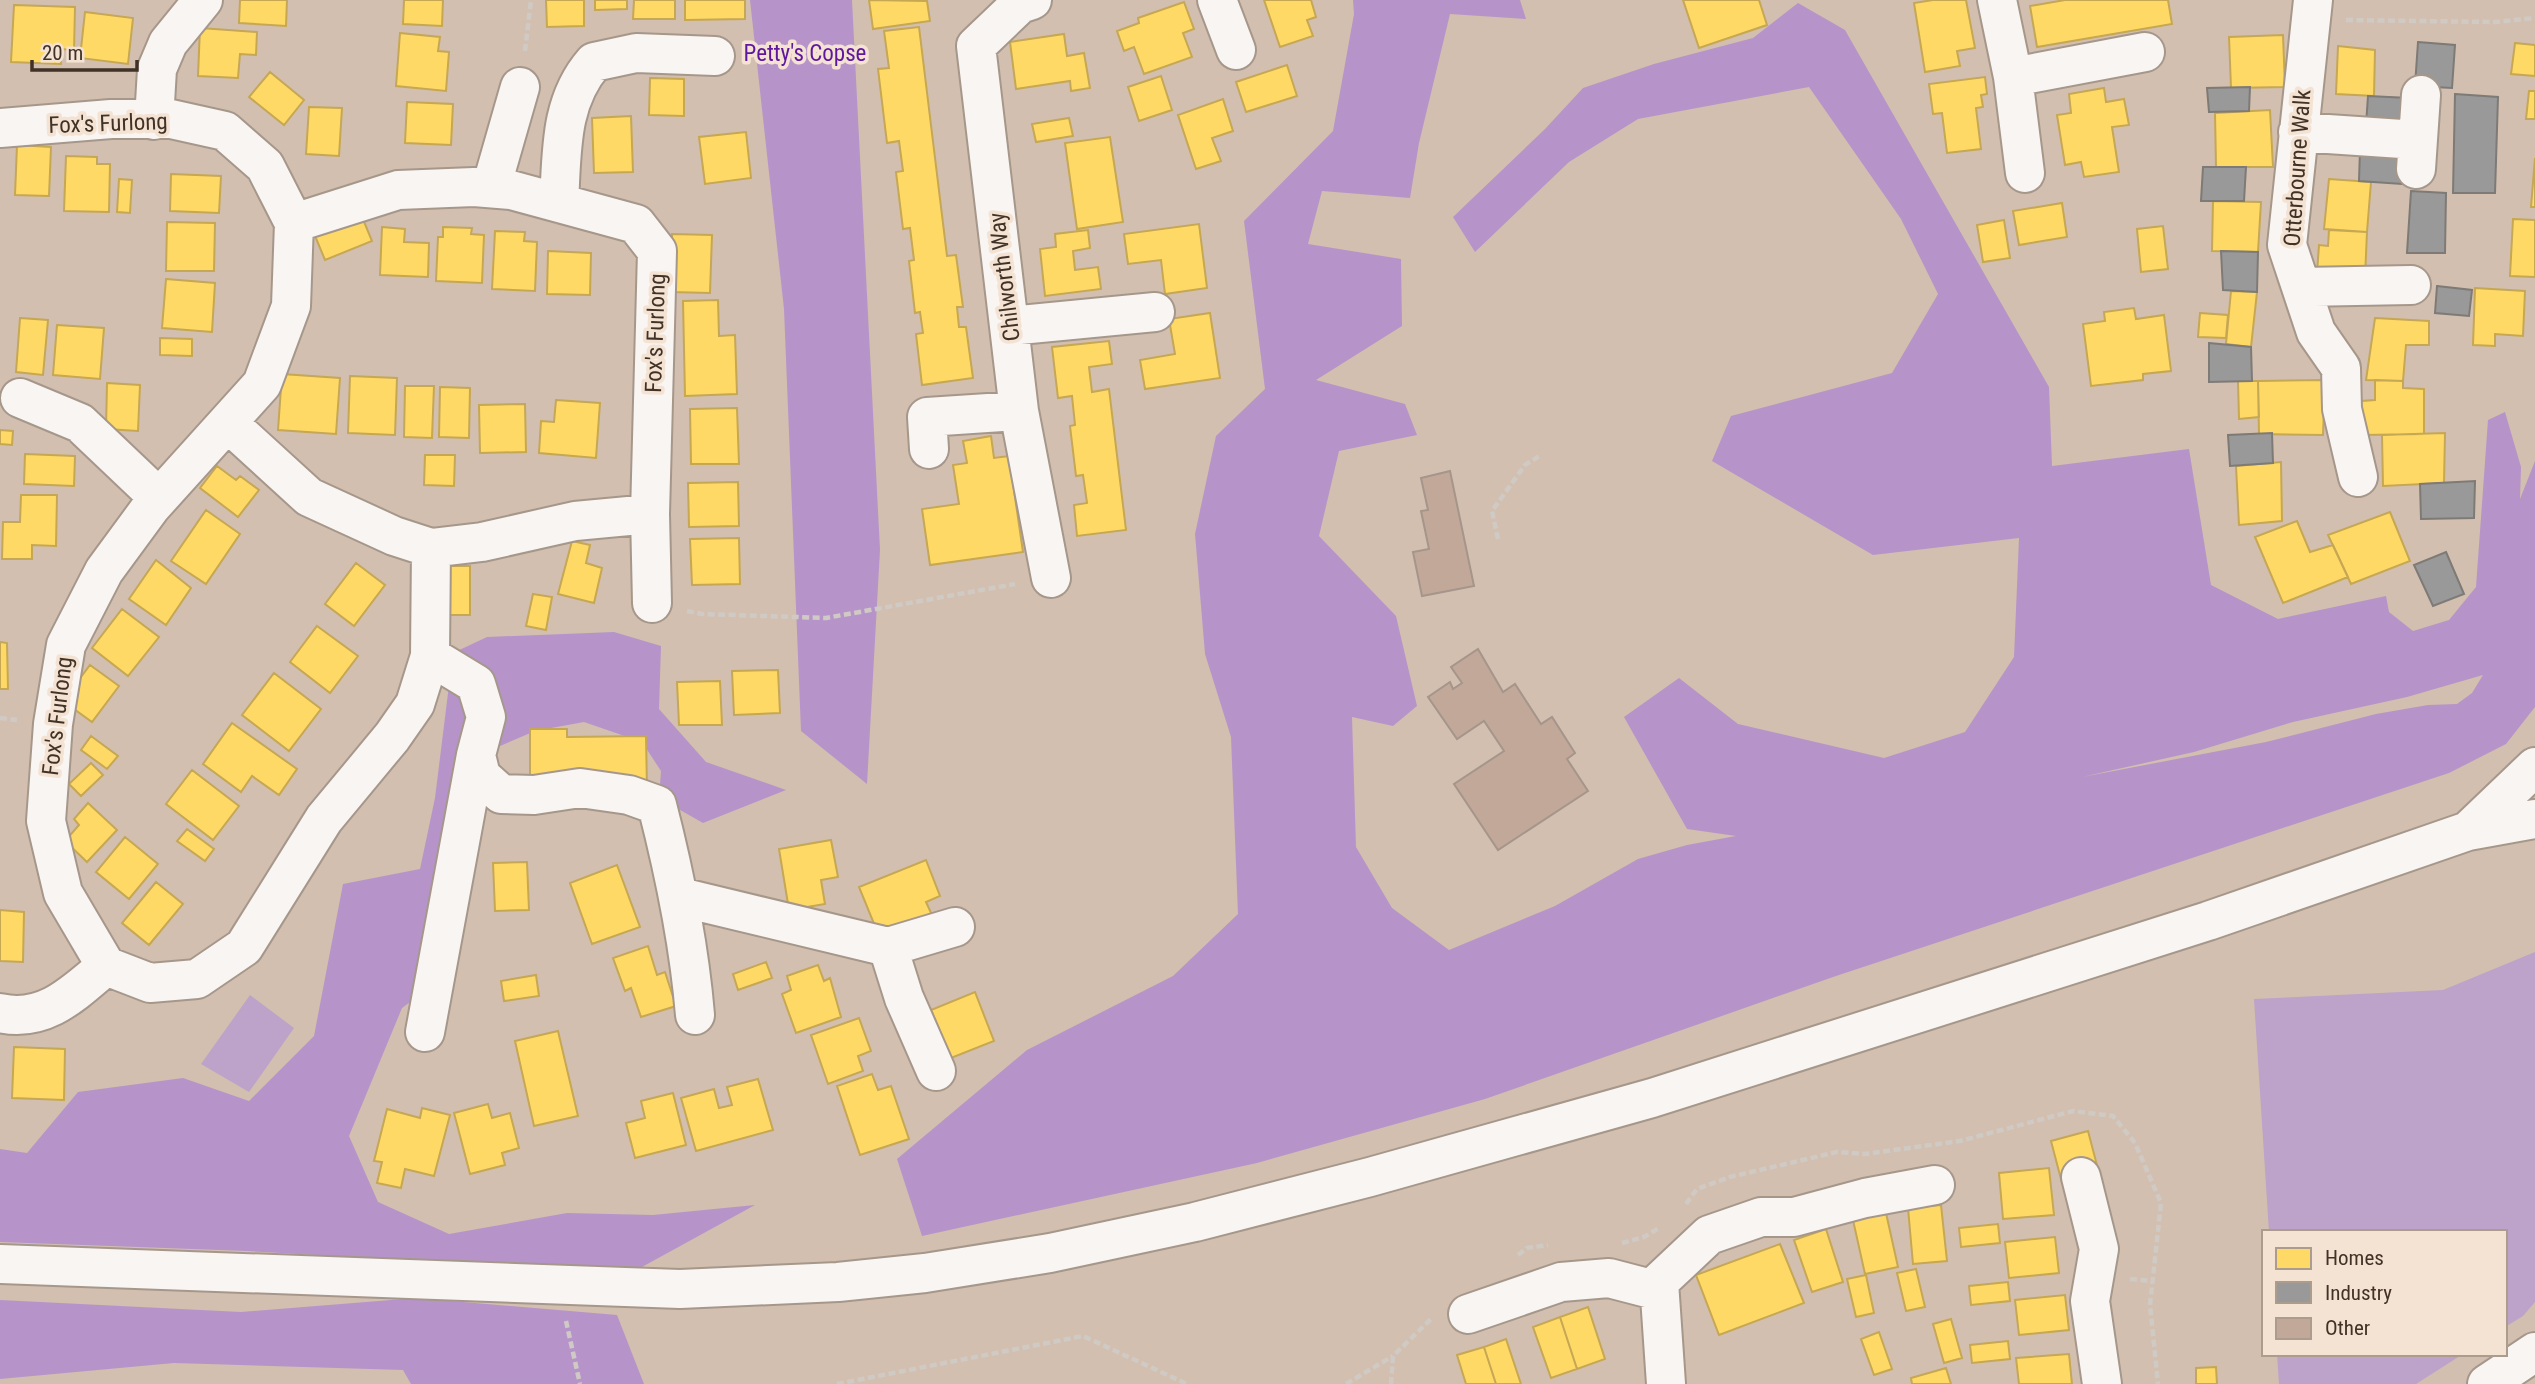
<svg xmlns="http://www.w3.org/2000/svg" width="2535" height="1384" viewBox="0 0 2535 1384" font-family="'Roboto Condensed',sans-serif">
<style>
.green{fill:#bda2ca}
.forest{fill:#b694c9;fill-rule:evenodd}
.homes{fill:#ffd966;stroke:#c6a753;stroke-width:2}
.industry{fill:#999;stroke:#7e7a76;stroke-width:2}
.building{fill:#c2a899;stroke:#a5958b;stroke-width:2}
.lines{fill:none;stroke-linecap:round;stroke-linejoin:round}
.minor-casing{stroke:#a6978b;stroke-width:42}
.highway-casing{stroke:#a6978b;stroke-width:42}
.path{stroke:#d0cac5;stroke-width:4.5;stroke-dasharray:7 3.5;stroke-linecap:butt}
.minor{stroke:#f8f5f3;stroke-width:38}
.highway{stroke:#f8f5f3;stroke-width:38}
.labels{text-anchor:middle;stroke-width:7;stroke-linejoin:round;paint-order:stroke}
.park-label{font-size:23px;fill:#5e179e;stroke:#f4e2d3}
.street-label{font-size:23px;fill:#403226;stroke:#f4e2d3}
</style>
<rect width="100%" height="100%" fill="#d2bfaf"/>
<!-- green -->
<path class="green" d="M2535,952V1302L2523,1316L2505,1327V1232H2269L2254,999L2443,990Z
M250,995L294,1028L249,1092L201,1064Z
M2277,1354H2463L2416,1384H2279Z"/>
<!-- forest -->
<path class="forest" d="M750,0H852L880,550L867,784L801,731L784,309Z
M1353,0H1520L1526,19L1450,14L1419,143L1410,198L1322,191L1308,244L1401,259L1402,326L1316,380L1405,404L1417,435L1339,451L1319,536L1396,616L1417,706L1393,726L1352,717L1356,847L1392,908L1449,950L1555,906L1638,859L1687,845L1736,836L1687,829L1624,717L1679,678L1738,724L1884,758L1965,732L2014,657L2019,538L1873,555L1712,461L1731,416L1892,373L1938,294L1901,219L1809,87L1638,119L1569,162L1475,252L1453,217L1545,129L1583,88L1654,64L1753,38L1798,3L1845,30L2049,387L2052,466L2189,449L2211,585L2278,619L2386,596L2389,612L2413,631L2449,620L2476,587L2488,420L2505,412L2521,467L2520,499L2535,461V707L2506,744L2449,773L1836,976L1485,1099L1257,1163L922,1236L897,1159L1027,1050L1173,976L1238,914L1231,737L1205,654L1195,534L1216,436L1265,389L1244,221L1333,131L1354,14ZM2483,675L2472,693L2457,704L2428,705L2376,714L2266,742L2082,777L2194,752L2293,722L2407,697Z
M614,632L661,646L659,709L706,762L786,790L703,823L659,798L661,771L642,742L584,722L535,731L493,749L441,979L402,1008L349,1136L378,1202L449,1234L567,1213L653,1215L755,1205L631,1273L247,1251L0,1242V1149L27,1153L78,1092L183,1078L249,1101L314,1036L343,884L420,869L435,798L453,653L487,637Z
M416,1298L617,1315L644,1384H411L403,1370L174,1363L0,1379V1300L241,1312Z"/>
<!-- homes -->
<path class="homes" d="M240,0H287L286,26L239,23Z
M404,0H443L442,26L403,24Z
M546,0H584V26L547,27Z
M595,0H627V9L595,10Z
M634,0H675V19H633Z
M685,0H745V19L685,20Z
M869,0L927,1L930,21L873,29Z
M1264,0H1311L1316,17L1307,20L1313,36L1280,47Z
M1683,0H1759L1767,25L1699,48Z
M1933,0H1966L1975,48L1957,51L1960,66L1925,72L1914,3Z
M2065,0H2168L2172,24L2037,47L2030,6Z
M1184,2L1194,29L1183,33L1192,57L1144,74L1134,47L1124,51L1117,31L1139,23L1138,18Z
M14,5L75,7L74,50L61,49V64L11,62Z
M85,12L133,18L128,64L80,58Z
M919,27L947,256L956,255L963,307H957L959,327H966L973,378L922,385L916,334L923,333L920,312L915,313L909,261L914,260L910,228L903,229L896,172L903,171L899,141L887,143L878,69L889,68L884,31Z
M200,28L257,32L256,55L240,54L238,78L198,76Z
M400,33L440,37L438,51L449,52L446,91L396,86Z
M1064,34L1067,56L1084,53L1090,88L1071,91L1070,81L1016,89L1010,42Z
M2283,35L2285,87L2231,88L2229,37Z
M2515,43L2535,45V76L2511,74Z
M2338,46L2375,50L2374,96L2336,94Z
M1287,65L1297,96L1246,112L1236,82Z
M270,72L304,100L284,125L249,97Z
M1161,76L1172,110L1139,121L1128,87Z
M1985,77L1987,94L1981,95L1983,107L1976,108L1981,149L1947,153L1942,113L1933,114L1929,84Z
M650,78L684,79V116L649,115Z
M2104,88L2106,102L2124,99L2129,125L2112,127L2119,172L2084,177L2081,162L2065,165L2057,115L2071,113L2069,94Z
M2529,91H2535V119H2526Z
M1223,99L1233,131L1212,138L1221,161L1196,169L1178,115Z
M407,102L453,104L451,145L405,143Z
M309,107L342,108L339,156L306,154Z
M2270,110L2273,167H2216L2215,113Z
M631,116L633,172L594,173L592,118Z
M1069,118L1073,136L1036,142L1032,124Z
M746,132L751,178L705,184L699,137Z
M1110,137L1123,222L1077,229L1065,143Z
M17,145L51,147L49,196L15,195Z
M66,156L97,157V164H110L109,212L64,211Z
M2535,158V207H2531Z
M171,174L221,176L219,213L170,211Z
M119,179L132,180L130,213L117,212Z
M2329,179L2371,182L2367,232L2324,229Z
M2213,201L2261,202L2258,252L2212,251Z
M2062,203L2067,237L2019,245L2013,211Z
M360,212L372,241L325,260L313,231Z
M2513,219L2535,220V277L2510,276Z
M2004,220L2010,258L1983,262L1977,225Z
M167,222L215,223L214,271H166Z
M1199,224L1207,288L1165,294L1161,260L1128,264L1124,234Z
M2163,226L2168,269L2141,272L2137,229Z
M382,227L405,229L404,242L429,243L428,277L380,275Z
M443,227L472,228L471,234L484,235L482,283L436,281L438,237H443Z
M1088,230L1090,248L1073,251L1075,270L1098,267L1101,289L1045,296L1040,249L1056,247L1055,234Z
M2329,230L2367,232L2365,277L2317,273L2319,245L2328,246Z
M495,231L525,232L524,241L537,242L535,291L492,289Z
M672,234L712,235L710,293L671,292Z
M548,251L591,253L590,295L547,294Z
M166,279L215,283L212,332L162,328Z
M2475,288L2525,291L2523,336L2495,334V346L2473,345Z
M2231,291L2257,292L2251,347L2226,344Z
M718,300L719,336L735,335L737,394L685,396L683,301Z
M2134,308L2136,319L2164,315L2171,371L2143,374V380L2091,386L2083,324L2105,321L2104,312Z
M1210,313L1220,378L1145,389L1140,360L1175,354L1169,319Z
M2200,313L2228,315L2226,338L2198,337Z
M20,318L48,320L43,375L16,372Z
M2375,318L2429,321V345H2406L2403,381L2366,380Z
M57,325L104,328L100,379L53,375Z
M160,338L192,339V356L160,355Z
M1109,341L1112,364L1089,367L1092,392L1109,389L1126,530L1077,536L1074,505L1087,503L1083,475L1076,476L1070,426L1075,425L1072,396L1058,398L1052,347Z
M282,374L340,378L336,434L278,430Z
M350,376L397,378L395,435L348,433Z
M2325,380L2323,435L2259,434L2258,381Z
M2375,380L2403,381V388L2424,389V434L2362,435L2361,401L2375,400Z
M2238,381H2258L2259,417L2239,419Z
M107,383L140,385L138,431L106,429Z
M405,386H434L432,438L404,437Z
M440,387L470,388L469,438L439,437Z
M556,400L600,403L596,458L539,453L541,421L554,422Z
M525,404L526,452L480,453L479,405Z
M737,408L739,464H691L690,409Z
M0,430L13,431L12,445L0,444Z
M2445,433L2444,483L2383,486L2382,435Z
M991,436L994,458L1009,456L1023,552L930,565L922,509L959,504L953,465L967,463L963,441Z
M25,454L75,456L74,486L24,484Z
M425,455H455L454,486L424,485Z
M2281,462L2282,521L2239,525L2236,466Z
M217,466L236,480L240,476L259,490L238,517L200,488Z
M738,482L739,526L689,527L688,483Z
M21,495H57L56,546L32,545V559H2L3,522H20Z
M206,510L240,534L206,584L171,561Z
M2390,512L2410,561L2351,584L2328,535Z
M2297,521L2310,552L2333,545L2348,577L2283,603L2255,537Z
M739,538L740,584L692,585L690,539Z
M572,541L590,545L586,563L602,568L594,603L558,594Z
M156,560L191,588L166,625L129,599Z
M356,563L385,585L354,626L325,604Z
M440,566H470V615H435Z
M533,594L552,597L546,630L526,626Z
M122,609L159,637L128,676L92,648Z
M317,626L358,656L330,693L290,662Z
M0,642L7,643L8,689H0Z
M90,665L119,686L92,722L63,701Z
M778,670L780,713L734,715L732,671Z
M274,673L321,709L289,751L242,715Z
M720,681L722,725H679L677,682Z
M232,723L297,769L279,795L252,776L241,792L203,764Z
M530,729H567V737L646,736L647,789L530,788Z
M91,736L118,756L107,769L81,750Z
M91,763L103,775L81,796L69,784Z
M192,770L239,806L213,840L166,804Z
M88,803L117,830L87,862L65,841L79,825L74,819Z
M187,829L214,849L205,861L177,841Z
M125,837L158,864L129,899L96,872Z
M831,840L838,877L821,880L825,904L789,910L779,849Z
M926,860L940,896L926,902L932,915L879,936L859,887Z
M527,862L529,910L495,911L493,863Z
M617,865L640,927L592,944L570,883Z
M156,882L183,904L149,945L122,923Z
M0,910L24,912L23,962L0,961Z
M648,946L657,975L665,972L676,1006L641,1017L631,988L625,991L613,958Z
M766,962L772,978L738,990L733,974Z
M818,965L824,981L830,978L841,1017L796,1033L782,994L791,990L787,976Z
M536,975L539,996L504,1001L501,981Z
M975,992L994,1041L951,1058L931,1010Z
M859,1018L871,1051L858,1056L863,1071L828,1084L811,1035Z
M558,1031L578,1116L534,1126L515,1041Z
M14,1047L65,1049L64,1100L12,1098Z
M872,1074L878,1090L891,1086L909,1139L860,1155L837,1086Z
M758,1079L773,1130L696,1151L681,1098L714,1089L719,1108L732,1105L727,1087Z
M673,1093L686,1145L635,1158L626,1123L645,1118L641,1101Z
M488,1104L492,1118L510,1113L519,1148L502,1153L505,1165L470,1174L454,1113Z
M422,1108L450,1115L434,1176L405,1169L401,1188L377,1183L382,1162L374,1161L387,1109L420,1118Z
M2088,1131L2099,1173L2062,1183L2051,1141Z
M2049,1168L2054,1215L2003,1219L1999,1173Z
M1941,1205L1947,1261L1913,1264L1908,1208Z
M1886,1213L1898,1267L1865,1274L1853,1220Z
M1998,1224L2000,1243L1961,1247L1959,1228Z
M1826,1229L1843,1282L1812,1292L1794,1240Z
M2055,1237L2059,1273L2009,1278L2005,1242Z
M1780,1244L1804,1303L1719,1335L1696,1275Z
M1916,1269L1925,1307L1906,1311L1897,1273Z
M1866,1275L1874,1313L1856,1317L1847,1279Z
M2008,1282L2010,1301L1971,1305L1969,1286Z
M2065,1295L2069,1330L2019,1335L2015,1300Z
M1588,1307L1605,1359L1577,1369L1560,1317Z
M1560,1317L1577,1369L1551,1378L1533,1327Z
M1951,1319L1962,1358L1944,1363L1933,1324Z
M1879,1332L1892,1369L1874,1375L1861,1339Z
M1506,1339L1521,1384H1496L1484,1347Z
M2008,1341L2010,1359L1972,1363L1970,1345Z
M1484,1347L1496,1384H1466L1457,1355Z
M2069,1354L2072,1384H2019L2016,1358Z
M2216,1367L2217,1384H2196V1368Z
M1946,1368L1951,1384H1912L1911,1378Z"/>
<!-- industry -->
<path class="industry" d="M2418,42L2455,45L2452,88L2415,86Z
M2250,87L2249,111L2209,112L2207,88Z
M2455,94L2498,97L2495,193H2453Z
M2368,96L2409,98L2406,129L2366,125Z
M2360,150L2403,153L2402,184L2359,181Z
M2203,167H2246L2244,201H2201Z
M2411,191L2446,193L2445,253H2407Z
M2221,251L2258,252L2257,292L2223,290Z
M2437,286L2472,290L2469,316L2435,313Z
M2209,343L2251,347L2252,381L2209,382Z
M2272,433L2273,463L2230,466L2228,435Z
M2475,481L2474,518L2421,519L2420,484Z
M2446,552L2464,594L2433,606L2414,565Z"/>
<!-- building -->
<path class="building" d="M1450,471L1474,586L1422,596L1413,552L1429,549L1421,511L1428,510L1421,478Z
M1478,649L1503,692L1515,684L1541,724L1552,717L1575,753L1567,759L1588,791L1498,850L1454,784L1504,751L1484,721L1457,739L1428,697L1450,682L1453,689L1462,683L1451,667Z"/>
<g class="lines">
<defs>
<path id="minor" d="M1032,0L1020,4L976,46L1019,411L1051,578
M1217,0L1236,50
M1997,0L2013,77L2025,173
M2313,0L2287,245L2316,332L2341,368L2342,409L2358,477
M2013,77L2145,52
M154,120L157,69L168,43L203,0
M0,128L111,119H171L225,131L265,166L294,223L291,306L262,384L151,507L104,571L66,645L53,724L46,821L63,893L106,966L150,983L197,979L244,947L324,819L392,737L415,704L430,656L431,548
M2298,132L2417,140
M2416,169L2421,95
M491,188L520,87
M559,203C562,153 559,102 594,62L636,53L715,56
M294,223L398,190L474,187L511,190L636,224L657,251L650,514L652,603
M2301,287L2411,285
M1010,326L1155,312
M20,398L80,423L159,498
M229,424L309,497L394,536L431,548L482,542L575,521L650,514
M929,449L927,417L1019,411
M430,656L476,684L486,717L476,755L481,776L501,794L534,795L580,788L629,795L657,805C675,875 689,943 695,1015
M680,897L888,947
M0,1013C45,1023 74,993 106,966
M425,1032L476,755
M936,1071L904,998L888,947L955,927
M2081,1177L2099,1249L2090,1301L2102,1384
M1468,1314L1561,1282L1609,1278L1659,1291
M1666,1384L1659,1282L1709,1235L1761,1217H1794L1865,1198L1935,1185
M2487,1384L2535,1352"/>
<path id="highway" d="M2468,831L2535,767
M0,1264L680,1289L838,1282L925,1273L1050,1253L1195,1222L1370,1177L1652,1098L2208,921L2468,831L2535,819"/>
</defs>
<!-- minor casing -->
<use href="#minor" class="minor-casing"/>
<!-- highway casing -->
<use href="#highway" class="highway-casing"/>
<!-- path -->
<path class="path" d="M2346,20L2495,22L2535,18
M525,51L531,0
M1498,539L1492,511L1525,465L1541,455
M687,611L702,614L826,618L1015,584
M0,718L17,720
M1686,1204L1697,1189L1730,1177L1837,1152L1865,1154L1960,1141L2073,1111L2113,1116L2135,1143L2161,1203L2150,1305L2158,1384
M1622,1243L1644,1237L1659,1228
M1518,1255L1527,1248L1548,1245
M2130,1279L2153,1281
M566,1321L580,1384
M837,1384L1083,1336L1187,1384
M1346,1384L1393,1356
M1391,1384L1393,1356L1431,1319"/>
<!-- minor -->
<use href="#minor" class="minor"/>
<!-- highway -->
<use href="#highway" class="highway"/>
</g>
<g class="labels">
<!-- park labels -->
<g class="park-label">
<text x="805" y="61">Petty's Copse</text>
</g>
<!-- street labels -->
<g class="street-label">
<text transform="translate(108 123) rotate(-2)" y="8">Fox's Furlong</text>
<text transform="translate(2297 168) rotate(-86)" y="8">Otterbourne Walk</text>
<text transform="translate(1004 277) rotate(-97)" y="8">Chilworth Way</text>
<text transform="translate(655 333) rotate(-88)" y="8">Fox's Furlong</text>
<text transform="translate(57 716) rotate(-83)" y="8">Fox's Furlong</text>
</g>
</g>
<!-- legend -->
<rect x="2262" y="1230" width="245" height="126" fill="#f4e2d3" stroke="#ac9c8e" stroke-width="2"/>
<rect x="2276" y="1248" width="35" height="21" fill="#ffd966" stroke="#ac9c8e" stroke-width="2"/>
<text x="2325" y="1265" font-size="21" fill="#403226">Homes</text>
<rect x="2276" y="1282" width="35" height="21" fill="#999999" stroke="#ac9c8e" stroke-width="2"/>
<text x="2325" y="1300" font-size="21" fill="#403226">Industry</text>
<rect x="2276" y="1318" width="35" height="21" fill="#c2a899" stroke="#ac9c8e" stroke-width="2"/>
<text x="2325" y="1335" font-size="21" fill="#403226">Other</text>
<!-- scale -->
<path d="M32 60v10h105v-10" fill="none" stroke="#403226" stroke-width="3.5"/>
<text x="42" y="60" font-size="21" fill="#403226" stroke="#f4e2d3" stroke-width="5" paint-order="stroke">20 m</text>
</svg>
